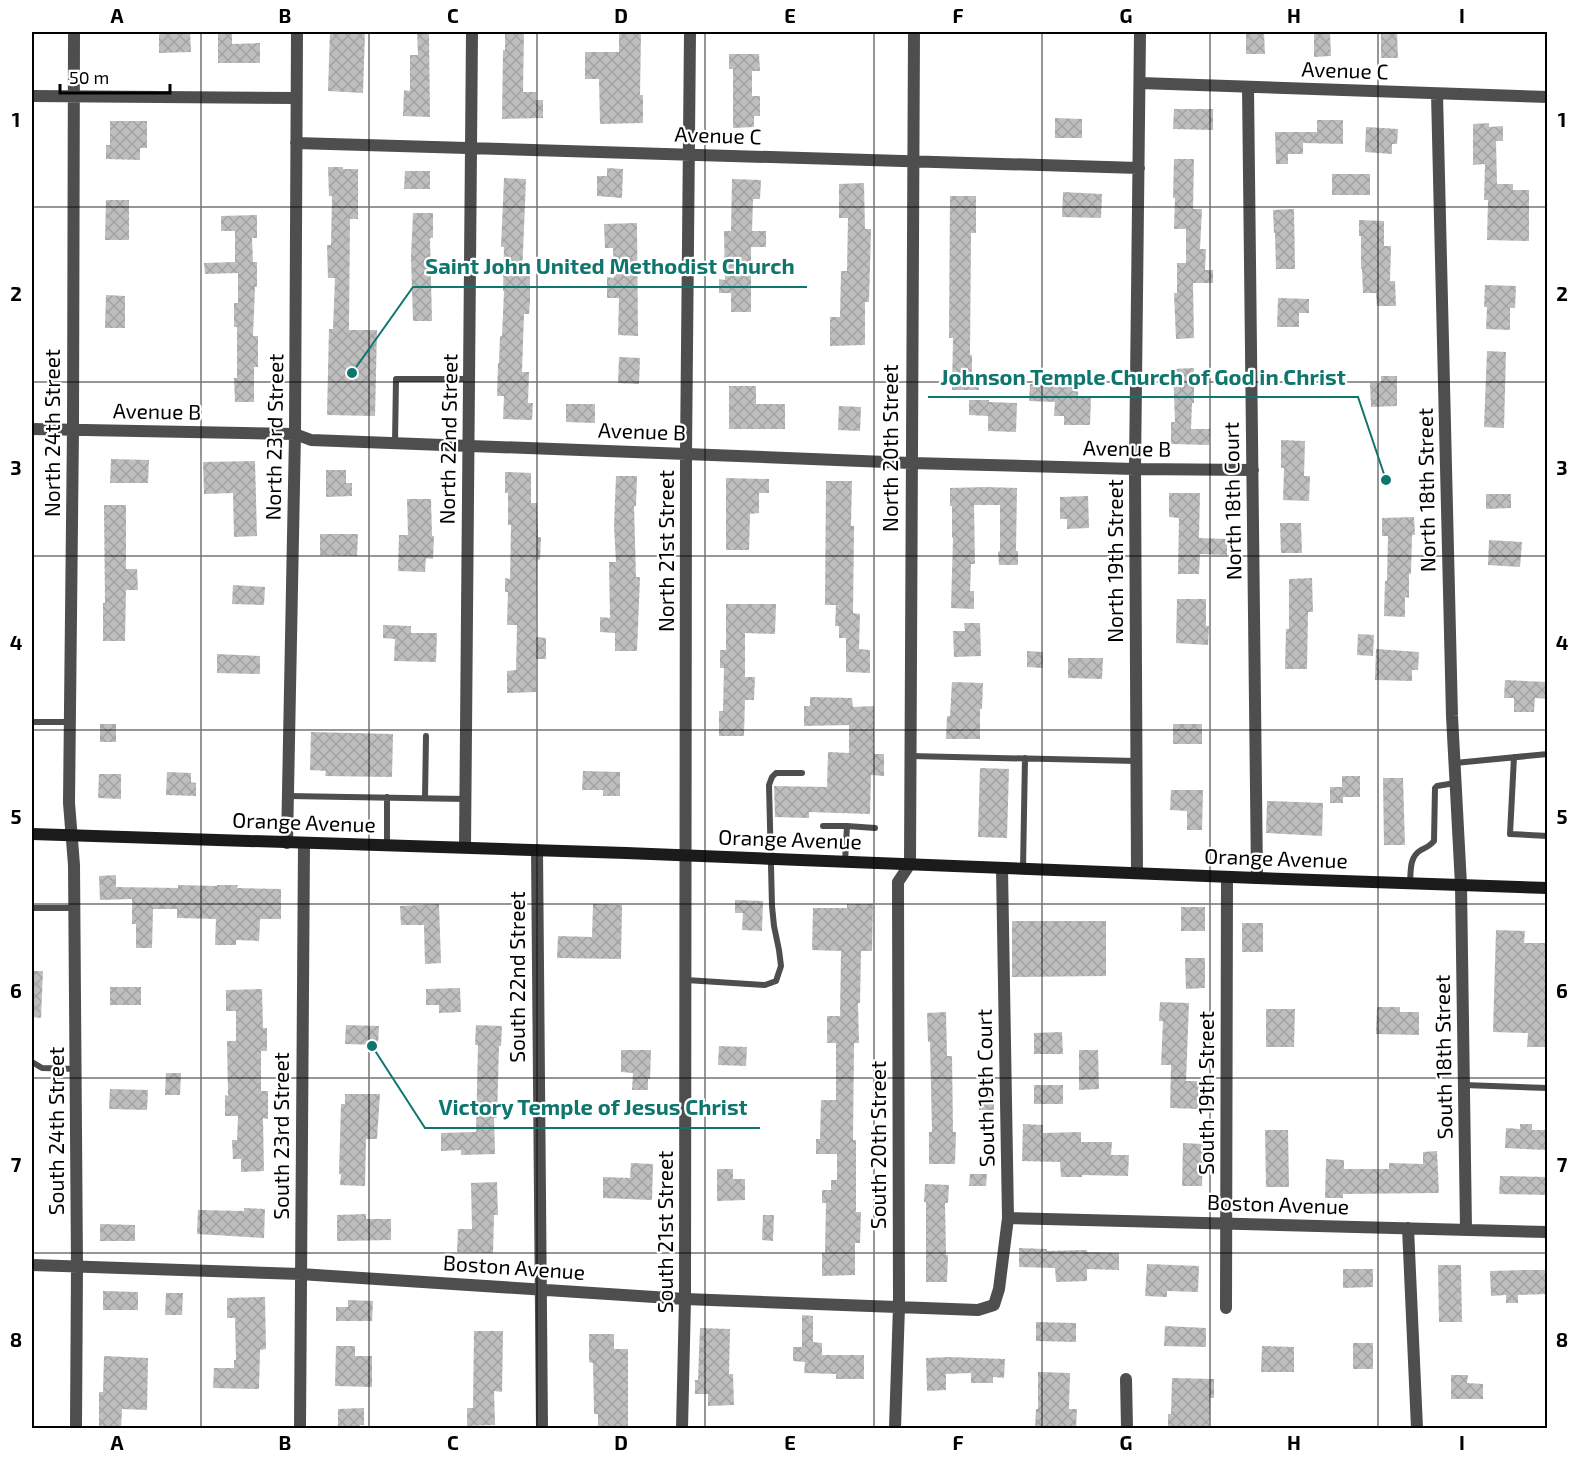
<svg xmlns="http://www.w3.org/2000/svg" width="1579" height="1460" viewBox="0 0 1579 1460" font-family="'Exo 2',sans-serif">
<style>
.building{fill:url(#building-cross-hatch)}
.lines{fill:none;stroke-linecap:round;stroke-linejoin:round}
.service{stroke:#4e4e4e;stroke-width:6}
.minor{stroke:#4e4e4e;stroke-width:12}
.secondary{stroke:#1b1b1b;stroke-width:12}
.grid{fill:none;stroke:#000;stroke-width:1.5;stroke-opacity:0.55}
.labels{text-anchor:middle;stroke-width:4.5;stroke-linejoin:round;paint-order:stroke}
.street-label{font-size:21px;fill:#000;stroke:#fff}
.leader{fill:none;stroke:#0f766e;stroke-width:2}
.callout-dot{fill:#0f766e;stroke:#fff;stroke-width:2}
.callout-label{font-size:22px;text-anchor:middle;font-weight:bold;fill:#0f766e;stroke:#fff;stroke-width:4.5;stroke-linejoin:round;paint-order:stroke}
.neatline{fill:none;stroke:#000;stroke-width:2}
.grid-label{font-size:20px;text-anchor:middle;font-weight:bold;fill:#000}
</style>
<defs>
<pattern id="building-cross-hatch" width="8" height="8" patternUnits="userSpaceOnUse" patternTransform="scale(1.5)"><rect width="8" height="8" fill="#bebebe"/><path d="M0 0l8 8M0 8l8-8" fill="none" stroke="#a2a2a2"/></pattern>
</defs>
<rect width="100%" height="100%" fill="#fff"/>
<!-- building -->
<path class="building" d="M159,32H190L191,52L159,53Z
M218,32H232V44L260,43V63H218Z
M330,32H365L363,93L328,91Z
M417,32H429L430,117L403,116L404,90L410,91V55H418Z
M505,32H524L523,92H536V100H543V118L502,119L503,50H505Z
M619,32H641L640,95H643V123L600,124L599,79H585V52H619Z
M1246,32H1264L1265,54H1246Z
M1314,32H1330L1331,56L1314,57Z
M1381,32H1397L1398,58H1381Z
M729,54H759L760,71H752V96H760V116H754V127L733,128V69H729Z
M1174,109H1213V130L1173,129Z
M1055,118L1082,119V138H1055Z
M1317,120H1343V144L1303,143V154H1288V164H1276L1275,132H1317Z
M110,121H147V148H140V160L106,159V145H110Z
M1489,123V127L1503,126V141H1496L1497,184H1513V190H1529V241L1487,240L1488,200H1484L1485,164L1473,165V124Z
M1366,127L1398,129L1397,144H1392V154L1365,152Z
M1174,159H1194L1193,209H1202L1200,249H1206L1205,270H1213V283H1193L1194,338L1176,339L1174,293H1177V263H1186V229H1174L1175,198H1173Z
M328,167H343V169H358V219H350L349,330H377L375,416L327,415L329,329H333L335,278H328L327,245H331L332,196H329Z
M607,168L623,169L622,198L597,196V176H607Z
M405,171H430V189H404Z
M1332,174H1370V195H1332Z
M504,178L526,179L522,276H530V302L529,314H524L522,372H529L528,403H533L532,420L503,419L504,396H497L498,363H499L500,336H502L504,291H503L504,247H501Z
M732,179L761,180L760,199H753L752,231H766V247H751V312H731V293H719V279L725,280L724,231H731Z
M864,183L865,229H871L869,302H865V345L830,346V317H840L841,271H847L848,218H839V184Z
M1063,192L1102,194L1101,218L1062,217Z
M950,196H976V233H971L970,355H972V375H979V390H952L953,338H949Z
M106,200H129V240H105Z
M1294,209L1295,269H1276L1275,233H1274L1273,210Z
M413,213H433V238H430L432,321H413L411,257Z
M257,215V238H252L253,262H257V287H255L253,336H258V367H254V402H235L234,378H237V327H234V303H238V273L205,274L204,263L235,262V231H221V216Z
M1359,220L1384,221V246H1391L1390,281H1395L1396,306H1377L1376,293H1363L1362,269H1361V236H1359Z
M637,223L638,336L618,335L619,298H607V277L614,278L613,248H605L604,224Z
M1485,285L1516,286L1515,308H1510V330L1486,329L1487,307H1484Z
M106,295L125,296V328H105Z
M1278,298L1309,299V313H1299V327H1277Z
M1487,351L1506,352L1504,428L1484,427Z
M619,357L640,358L639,384L618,383Z
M1194,368V403H1192L1191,429H1210L1209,445L1171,444V422H1175L1173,369Z
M1061,376L1079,377L1078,397H1091L1090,425H1064V416H1054L1055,402L1029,401L1030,384L1061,385Z
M1381,376H1397V406L1371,407L1370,383H1381Z
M729,386H756V404H785V429H729Z
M969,400H989V402L1017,403L1016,432L988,431V416L969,415Z
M566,404H595V423L566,422Z
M839,406L861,407L860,431L838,430Z
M1281,440L1305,441L1304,476H1310L1309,501L1283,500L1284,468H1281Z
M111,459L149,460L148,483H110Z
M255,461L257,536L234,537L233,493L204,494L203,462Z
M326,470H346V483H352V496L326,497Z
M505,472L531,473V503H537L538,537H541L540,560L537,559L536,637L546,638V659H536V692L507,693V671L516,670L517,625H507L508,592H505V578L510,579L511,525H508V493H505Z
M616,476H637L636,506H634L636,577H640L637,651H615V633L600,632V617L610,618L609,562H616L614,526Z
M726,478L769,479V493H759V513L750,514L749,550H726Z
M826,481H852L851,526H854L853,613L860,614L859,649L870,650V673L846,672V638H839V626H835L836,605H825Z
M986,487L1017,488L1016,551H1018V565H999L998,552L1000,551V505H974L975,564H971L970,591H974V609L951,608L953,538H952V506H950V488Z
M1169,493H1200L1199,538L1227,539V555L1200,554L1199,574H1178L1179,518L1169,517Z
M1486,494H1511V508L1486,509Z
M1088,496L1089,528L1067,529V519H1060V497Z
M407,499H431L432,536H434L433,559L426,558L425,572L398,571L399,535H408Z
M104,505H126V569H137L138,590H126L125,641H103V603H105Z
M1414,517L1415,535H1412L1411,574H1409V598L1405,597V617L1384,616L1385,581H1387L1388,536H1382V518Z
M1280,523H1301L1302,553H1281Z
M320,534H358L357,556L320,555Z
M1489,540L1522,542L1520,567L1488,565Z
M1312,578L1313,612H1308L1307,669H1285L1286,629H1289V579Z
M233,585L265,587L264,605L232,604Z
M1177,599H1206V626H1209L1208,645L1176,643Z
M726,604H776L775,634L745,633V677H755L754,700H745L744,736H719V711H723L724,668H720V650H726Z
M964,623H980L981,656L954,657L953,631H965Z
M383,625L411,626V633H437L436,662L394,661L395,639L383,638Z
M1358,634L1374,635L1373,656L1357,655Z
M1376,649L1419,652L1418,670H1412V681L1375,680Z
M1027,651L1043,652V668L1027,667Z
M217,654L260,656V674L217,673Z
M1068,658H1103L1102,679L1068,678Z
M1505,680L1548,682V699L1535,698L1534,712H1514V698H1504Z
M952,682L983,683L982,709H980V739H946L947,716H950Z
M810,697L852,698L853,707L874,706V754H884V776L871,775L870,814L809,812V818L775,817L774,786L827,787L828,752L849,753V725L804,726V706H810Z
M100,724H116V742H100Z
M1173,724H1202V744H1173Z
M311,732L393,734L392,777L325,776L326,771L310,770Z
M980,768L1009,769L1007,838L978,837Z
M583,771L620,772V796H603V790H582Z
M167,772L191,773V782L196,783V796L166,795Z
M99,774H121V799L98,798Z
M1342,776H1360V797H1343V803H1330V787H1342Z
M1383,778H1403L1405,845H1384Z
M1171,790H1203L1202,830H1187V811L1170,810Z
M1267,801L1323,803L1322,836L1266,833Z
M116,875V887L178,888V885L217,886V885H238L237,888L281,889V919H260L259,941L236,940V945H215L216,919L177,918V909H153L152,948H136V924H132V899L100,900L99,876Z
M735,900L763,901L762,931L742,930L743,913H735Z
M439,904L441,963L425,964L424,925H401L400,906Z
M593,904L622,905L621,959L557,958L558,936L592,937Z
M847,904H873L872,951H861L860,1003H858L859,1043H854L853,1140H856V1212H861L860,1243H855V1275L822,1276V1253H825L826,1203H822V1190H831V1180H837V1154H816V1139H820L821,1100H836V1043H827V1016H840L841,951L812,950L813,908H847Z
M1181,907H1205V931H1181Z
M1012,921H1106V976L1012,977Z
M1242,923H1263V952H1242Z
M1496,930L1525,931L1524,943H1548V1047H1527L1528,1033L1493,1032Z
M1185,958H1205V988L1186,989Z
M32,971H43L41,1018L32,1017Z
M110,987H141V1005H110Z
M460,988L461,1012L439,1013V1005H426V989Z
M262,989L263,1028H267V1051H261V1091H268V1119L263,1118L264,1171L241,1172V1159H233L232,1140H237L238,1116H225V1095L228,1096L227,1041H236V1011H226V990Z
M1160,1002L1189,1003L1186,1081H1199L1198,1109L1170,1108L1171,1065H1161L1163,1021H1159Z
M1377,1007H1400V1012H1419V1035L1376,1034Z
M1266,1009H1295L1294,1047H1266Z
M946,1012L947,1056H952L953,1132H956L955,1164H929V1132H932L930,1042H928L927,1013Z
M346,1025L379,1026L378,1045L345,1044Z
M476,1025L502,1026L501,1046H499L497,1118H494L495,1154L461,1155V1150L441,1151V1133L476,1132L478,1045H475Z
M1062,1032L1063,1054H1034V1033Z
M719,1046L747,1047L746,1066L718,1065Z
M621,1050H651L650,1079H648V1090H632L633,1073L621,1072Z
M1079,1050H1098L1099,1089L1079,1090Z
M166,1073H181L180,1095H165Z
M1034,1085H1063V1104H1034Z
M110,1089L148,1090L147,1110L109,1109Z
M345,1094H380L377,1139H366L365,1186L340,1185L341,1174H339L341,1104H345Z
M979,1094H994V1110H979Z
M1023,1124L1043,1125V1133L1081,1132V1142H1112L1111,1155H1129L1128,1176L1082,1175V1177H1061L1060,1162L1022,1161Z
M1520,1124H1532V1130H1548V1150L1505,1148L1506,1128L1520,1129Z
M1265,1130H1288L1289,1187H1266Z
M1183,1143L1203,1144L1202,1186H1182Z
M1437,1151L1439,1193L1343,1194V1198H1325L1326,1159L1344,1160V1169H1389V1163L1423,1164V1152Z
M631,1163L653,1164L652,1200L603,1198V1177L630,1178Z
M717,1169H733V1179H745V1200L717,1201Z
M970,1174H987L986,1186H969Z
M1500,1176L1548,1177V1195L1499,1194Z
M497,1182L498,1215H494L493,1253L457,1252L458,1229H472L471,1183Z
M925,1184L949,1185L948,1203H945L946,1255H948L947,1282H926V1202H924Z
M244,1208L265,1209L264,1238L197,1234L198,1210L244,1211Z
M366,1214V1219H391V1240L337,1241V1215Z
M763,1215H774L773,1241L762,1240Z
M100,1224L135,1225V1241H100Z
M1019,1248L1047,1249V1251L1087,1250V1252L1119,1253V1270L1087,1269V1281L1056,1282L1055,1268L1019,1267Z
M1147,1264L1199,1266L1198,1292L1167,1291V1297L1145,1296Z
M1438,1265H1461L1462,1322H1439Z
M1343,1269H1373V1287L1343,1288Z
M1526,1270H1548V1294L1518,1295V1303H1506V1295L1491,1296L1490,1271Z
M103,1291L138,1292V1310H103Z
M166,1293H183L182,1315H165Z
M265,1297L266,1349L260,1350L259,1389L213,1388L214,1368H234V1360H236L235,1318H227V1298Z
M348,1300L373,1301L372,1321H336V1307H348Z
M802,1315L813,1316V1342L822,1343V1355H864V1379H836V1374L804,1373L805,1362L793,1361V1347H802Z
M1036,1322L1076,1323V1342L1036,1341Z
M1165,1326L1206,1328V1347L1164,1346Z
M700,1328L730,1329L729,1374H733L734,1405L708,1406V1394H695V1380H698Z
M474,1331H503L502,1392L494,1391L495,1425L467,1426V1408H473Z
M589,1334H614V1349H628V1428H598V1414H594L593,1363L589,1362Z
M1353,1343H1373V1369H1353Z
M336,1346H355V1356H372V1387L335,1386Z
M1262,1346L1294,1347V1372H1261Z
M104,1356L148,1358L147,1410L122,1409L121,1428H99V1392H103Z
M949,1357L1005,1359L1004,1378L993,1377V1383H971V1373L946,1374V1390L927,1391L926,1358Z
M1038,1372L1070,1373L1069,1409H1077L1076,1428H1035L1036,1409H1038Z
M1451,1375H1468L1467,1383L1483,1384V1399H1451Z
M1172,1378L1214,1379V1398H1210L1209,1428H1168V1414H1171Z
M364,1408V1425H360V1428H338V1409Z"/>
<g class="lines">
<!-- service -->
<path class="service" d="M395,443L396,379H469
M32,722H70
M910,756L1137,761
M1514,757L1510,834L1548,836
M1455,763L1548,754
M288,796L466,799
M425,798L426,736
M823,826H847
M387,845V797
M845,862L847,826L875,828
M1023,869L1025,758
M1410,883C1411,871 1409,857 1421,850C1427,847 1430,846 1434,841L1435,788L1437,786L1455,783
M32,908H75
M686,980L765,985L776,981L781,966L779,950L774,926L772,906L769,785L772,777L776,773H802
M32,1062L42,1068L76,1069
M1464,1085L1548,1088"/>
<!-- minor -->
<path class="minor" d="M74,32L73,429L69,803L74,865L77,1266L76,1428
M1140,83L1548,97
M1248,87L1257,878
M1437,94L1452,716L1461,885L1466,1229
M32,96L296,98
M296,143L1139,168
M32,429L295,434L311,440L686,454L911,463L1135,469L1253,470
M287,843L295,434L297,32
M465,847L472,32
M537,850L542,1428
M1137,873L1135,469L1140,32
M1008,1218L1548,1232
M1408,1228L1417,1428
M32,1265L300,1274L685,1299L978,1310L994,1305L999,1289L1008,1218L1002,868
M1226,1308L1227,877
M1126,1379L1127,1428
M300,1428L304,843
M682,1428L685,1299L686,454L690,32
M895,1428L899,1306L898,882L910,864L914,32"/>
<!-- secondary -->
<path class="secondary" d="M32,834L626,853L1257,878L1548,888"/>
</g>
<!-- grid -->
<path class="grid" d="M201,32V1428M369,32V1428M537,32V1428M705,32V1428M874,32V1428M1042,32V1428M1210,32V1428M1378,32V1428M32,207H1548M32,382H1548M32,556H1548M32,730H1548M32,904H1548M32,1078H1548M32,1253H1548"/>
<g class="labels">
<!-- street labels -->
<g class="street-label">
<text transform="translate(1345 71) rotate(2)" y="7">Avenue C</text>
<text transform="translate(718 136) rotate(2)" y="7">Avenue C</text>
<text transform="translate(157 412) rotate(1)" y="7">Avenue B</text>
<text transform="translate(642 432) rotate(2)" y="7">Avenue B</text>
<text transform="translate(53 433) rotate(-90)" y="7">North 24th Street</text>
<text transform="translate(275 437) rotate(-89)" y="7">North 23rd Street</text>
<text transform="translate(449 439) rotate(-89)" y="7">North 22nd Street</text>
<text transform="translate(891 448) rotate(-90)" y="7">North 20th Street</text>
<text transform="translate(1127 449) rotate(1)" y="7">Avenue B</text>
<text transform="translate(1427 490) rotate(-91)" y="7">North 18th Street</text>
<text transform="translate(1233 501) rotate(-91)" y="7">North 18th Court</text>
<text transform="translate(667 551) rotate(-90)" y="7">North 21st Street</text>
<text transform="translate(1116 561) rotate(-90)" y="7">North 19th Street</text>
<text transform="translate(304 823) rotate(2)" y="7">Orange Avenue</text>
<text transform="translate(790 840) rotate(2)" y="7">Orange Avenue</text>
<text transform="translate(1276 859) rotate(2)" y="7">Orange Avenue</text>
<text transform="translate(518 977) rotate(-90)" y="7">South 22nd Street</text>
<text transform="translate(1444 1057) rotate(-91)" y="7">South 18th Street</text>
<text transform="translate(986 1088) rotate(-91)" y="7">South 19th Court</text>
<text transform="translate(1207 1093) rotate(-90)" y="7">South 19th Street</text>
<text transform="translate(57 1131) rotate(-90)" y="7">South 24th Street</text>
<text transform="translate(282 1136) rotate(-90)" y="7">South 23rd Street</text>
<text transform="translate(879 1145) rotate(-90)" y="7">South 20th Street</text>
<text transform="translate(1278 1205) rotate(2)" y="7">Boston Avenue</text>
<text transform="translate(666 1232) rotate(-90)" y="7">South 21st Street</text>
<text transform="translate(514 1268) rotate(4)" y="7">Boston Avenue</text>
</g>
</g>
<!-- callouts -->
<path class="leader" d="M352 373L413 287H807M1386 480L1358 397H928M372 1046L425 1128H760"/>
<g class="callout-dot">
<circle cx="352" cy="373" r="6"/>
<circle cx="1386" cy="480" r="6"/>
<circle cx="372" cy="1046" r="6"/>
</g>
<g class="callout-label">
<text x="610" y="274">Saint John United Methodist Church</text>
<text x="1143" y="385">Johnson Temple Church of God in Christ</text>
<text x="593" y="1115">Victory Temple of Jesus Christ</text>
</g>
<!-- border -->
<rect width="1579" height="1460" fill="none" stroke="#ffffff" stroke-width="66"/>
<!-- scale -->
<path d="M60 84v9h110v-9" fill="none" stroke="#000000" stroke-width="3"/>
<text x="69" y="84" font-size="18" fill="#000000" stroke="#ffffff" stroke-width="4.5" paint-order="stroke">50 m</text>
<rect x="33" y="33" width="1513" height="1394" class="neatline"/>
<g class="grid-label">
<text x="117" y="23">A</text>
<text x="285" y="23">B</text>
<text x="453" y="23">C</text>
<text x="621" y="23">D</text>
<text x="790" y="23">E</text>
<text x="958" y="23">F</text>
<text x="1126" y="23">G</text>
<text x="1294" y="23">H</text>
<text x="1462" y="23">I</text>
<text x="16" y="127">1</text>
<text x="1562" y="127">1</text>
<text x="16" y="301">2</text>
<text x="1562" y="301">2</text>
<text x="16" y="475">3</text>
<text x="1562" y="475">3</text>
<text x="16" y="650">4</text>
<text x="1562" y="650">4</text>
<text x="16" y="824">5</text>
<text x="1562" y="824">5</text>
<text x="16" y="998">6</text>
<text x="1562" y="998">6</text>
<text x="16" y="1172">7</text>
<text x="1562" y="1172">7</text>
<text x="16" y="1347">8</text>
<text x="1562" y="1347">8</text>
<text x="117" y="1450">A</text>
<text x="285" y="1450">B</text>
<text x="453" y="1450">C</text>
<text x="621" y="1450">D</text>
<text x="790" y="1450">E</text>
<text x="958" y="1450">F</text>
<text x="1126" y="1450">G</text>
<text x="1294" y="1450">H</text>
<text x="1462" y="1450">I</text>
</g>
</svg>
